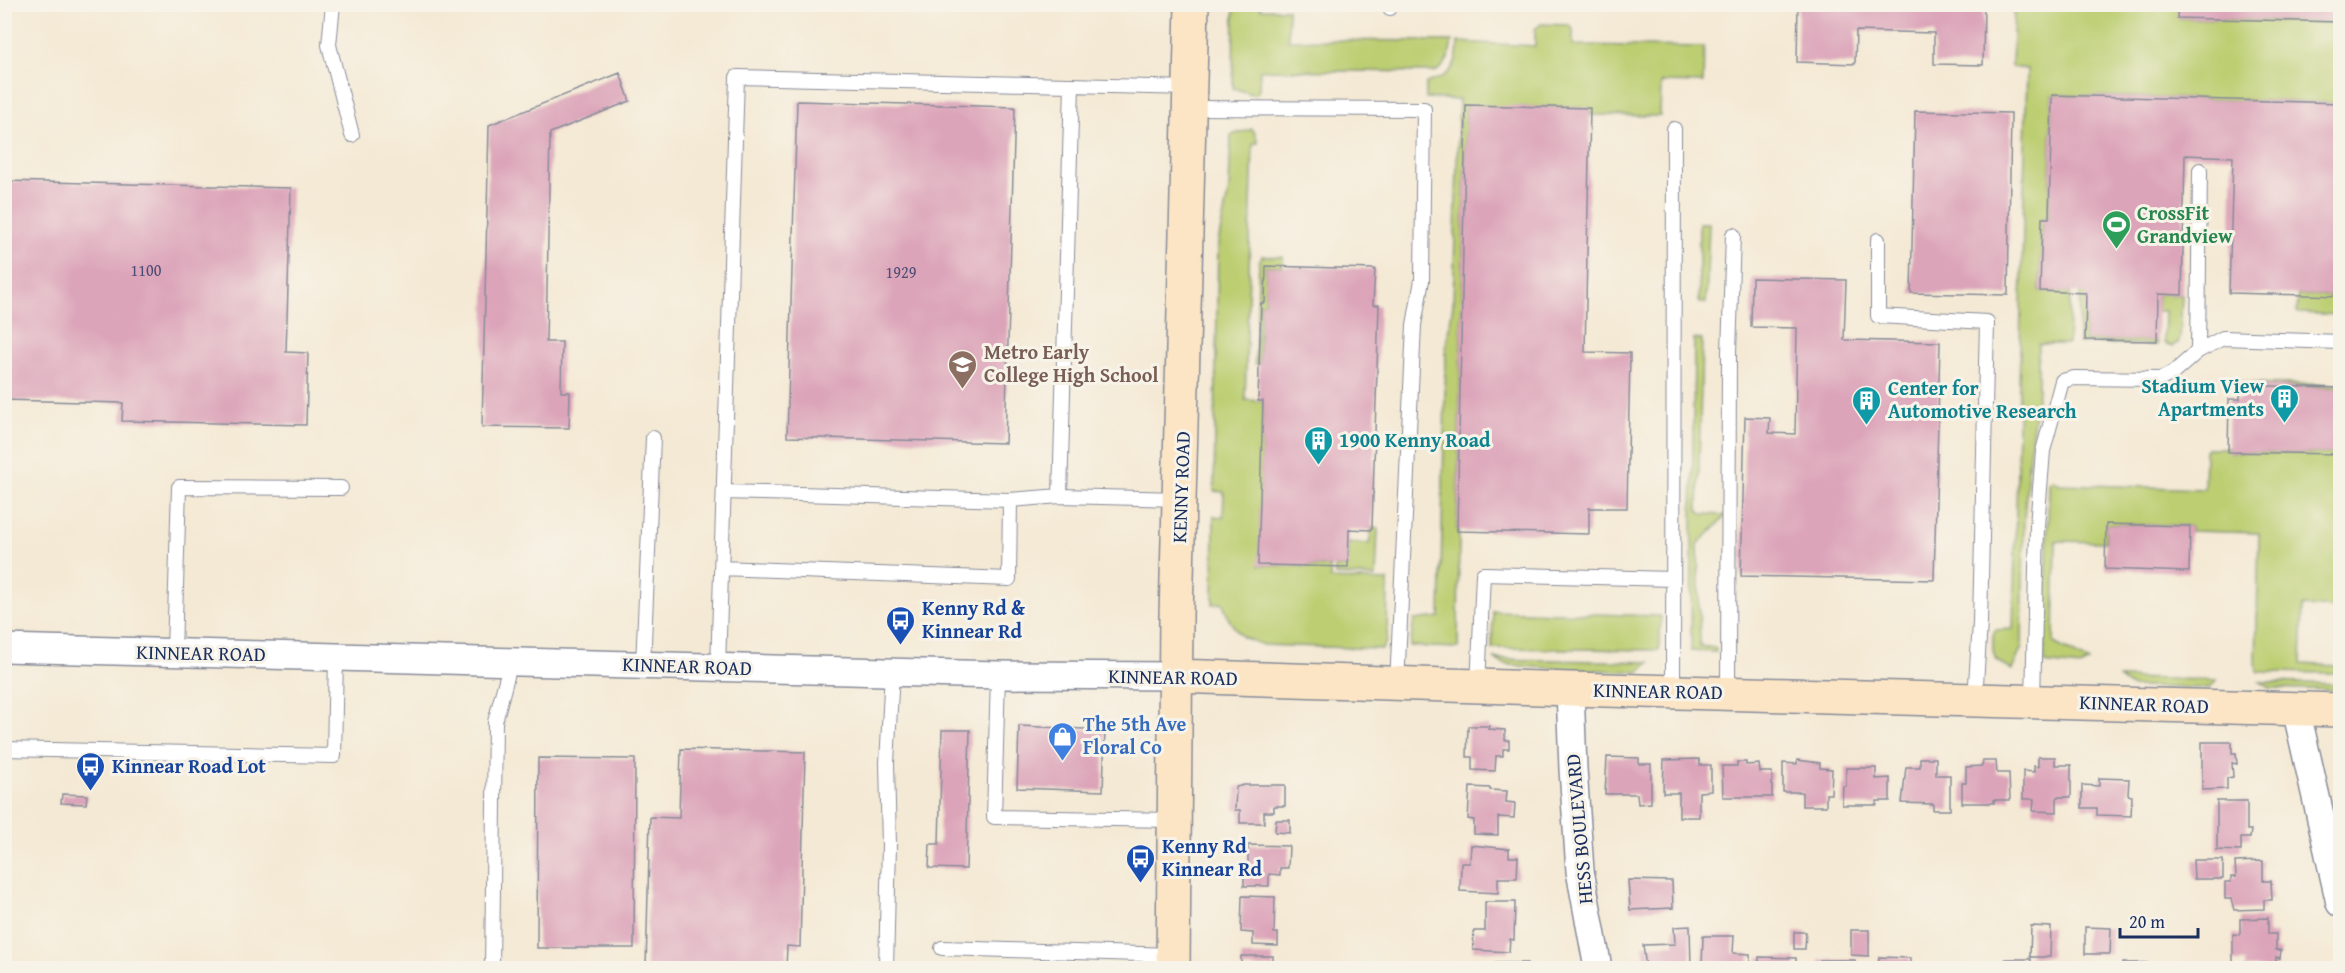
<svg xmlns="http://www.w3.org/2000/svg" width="2345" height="973" viewBox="0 0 2345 973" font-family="'Gentium Book Plus',serif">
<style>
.green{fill:#bcce71;stroke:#6c7e68;stroke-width:1.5}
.building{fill:#dca4b9}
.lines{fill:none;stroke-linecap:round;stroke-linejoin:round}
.lane-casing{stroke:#888c99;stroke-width:16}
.street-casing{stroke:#888c99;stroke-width:30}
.secondary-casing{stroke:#888c99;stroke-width:36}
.lane{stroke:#fff;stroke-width:14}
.street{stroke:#fff;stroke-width:27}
.secondary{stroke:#fce5c4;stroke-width:33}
.labels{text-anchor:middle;stroke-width:6;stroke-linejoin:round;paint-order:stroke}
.number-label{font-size:16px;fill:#4b4c75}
.leisure-label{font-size:20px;font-weight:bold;fill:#27864d;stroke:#f7f3e8;text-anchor:start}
.education-label{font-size:20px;font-weight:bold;fill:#785e54;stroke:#f7f3e8;text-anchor:start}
.culture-label{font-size:20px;font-weight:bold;fill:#0d838f;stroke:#f7f3e8;text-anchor:start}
.street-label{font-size:20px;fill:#1b2f5e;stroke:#f7f3e8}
.transit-label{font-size:20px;font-weight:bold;fill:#164399;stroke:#f7f3e8;text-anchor:start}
.shop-label{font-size:20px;font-weight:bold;fill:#366cbe;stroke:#f7f3e8;text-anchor:start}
</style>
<rect width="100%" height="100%" fill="#f7f3e8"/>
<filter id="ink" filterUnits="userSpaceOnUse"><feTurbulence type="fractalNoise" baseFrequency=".0167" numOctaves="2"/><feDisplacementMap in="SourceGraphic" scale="12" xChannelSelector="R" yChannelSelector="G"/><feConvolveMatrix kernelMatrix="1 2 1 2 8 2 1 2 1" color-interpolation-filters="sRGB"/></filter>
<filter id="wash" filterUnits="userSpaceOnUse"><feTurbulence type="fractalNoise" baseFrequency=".008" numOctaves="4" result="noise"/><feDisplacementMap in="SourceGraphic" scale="24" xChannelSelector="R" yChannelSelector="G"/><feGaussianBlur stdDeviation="1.35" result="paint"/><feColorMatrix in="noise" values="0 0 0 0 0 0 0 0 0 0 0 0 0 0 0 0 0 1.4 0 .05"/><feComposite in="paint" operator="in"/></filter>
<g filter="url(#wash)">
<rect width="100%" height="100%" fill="#f4e9d4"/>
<!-- green -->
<path class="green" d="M1234,5H1260L1261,9H1288V40L1452,41C1450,54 1448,67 1434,72L1260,70L1259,90L1255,95L1233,88Z
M2014,5H2178V18L2340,22V103L2052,95L2049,218H2042L2040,291L2070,292L2068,344H2038V391L2029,455L2024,520L2022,647L2012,670C1999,663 1992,660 1993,644C1993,638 1992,635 1995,630L2013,629L2027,69L2012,67Z
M1541,24L1569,25L1573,29V45L1704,47L1703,83L1661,82L1660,116L1590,115V108L1466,106L1457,530L1459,531L1458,648L1410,646L1414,620L1440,617L1446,348L1453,304L1459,100L1426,98V83C1450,77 1458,67 1458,42L1535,46V29Z
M1252,129L1255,133L1258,143L1253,144L1245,400L1263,401L1259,565L1330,567V579L1388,581L1387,640L1382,649L1263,645L1243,637L1237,631L1229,620L1223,603L1213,604L1214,516L1223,517L1224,492L1214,491L1218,243L1229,189L1231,135Z
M1699,223H1709L1706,303H1699Z
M1262,256L1283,257V266H1266L1265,303H1261L1259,364H1255L1259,262Z
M2080,292L2086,293L2085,340L2157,341V345L2079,343Z
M2158,294L2182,295L2180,339L2178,343L2172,346L2164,343L2165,311H2157Z
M2298,295L2340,296V315L2299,313L2297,312Z
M1694,339L1702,340L1698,510L1702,514L1725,515V517L1698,544L1700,646L1716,648V652L1691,651Z
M2241,383L2340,385V388L2241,385Z
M2208,448H2228L2229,452L2340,454V608L2303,606L2301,664L2340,666V673L2258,672L2256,665L2259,533L2190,531V526L2106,524L2105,542L2056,541L2054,643L2089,662L2080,667L2044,663L2049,483L2053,480L2060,484L2204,489L2205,450Z
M1372,528H1378L1376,577L1335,575V567H1348L1349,543L1369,544Z
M1493,611L1661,616L1659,650L1492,648Z
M1494,659L1650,662L1639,672L1529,667L1505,664Z
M2119,678L2217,680L2209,688L2131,687Z
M2260,682L2340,684V690L2270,688Z"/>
<g id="blocks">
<!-- building -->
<path class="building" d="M1798,4H1984L1983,65L1934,64V33L1856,31L1855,64L1797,62Z
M2178,4H2340V22L2177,18Z
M620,73L630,101L550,133L546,342H562L561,392H570L569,428L482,427L489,125Z
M2052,95L2340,103V296L2229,293L2233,157L2185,155L2182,295L2158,294L2157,341L2085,340L2086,293L2040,291L2042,218H2049Z
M797,101L1015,107L1005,443L787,437Z
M1466,105L1590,108L1585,352L1630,353L1627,508H1589V534L1457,531Z
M1915,111L2011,113L2008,295L1911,293Z
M4,181L291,188L286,352L308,353L306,425L122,421L123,403L4,400Z
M1266,266L1375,269L1373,305H1379L1372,528L1370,530L1349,529L1348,567L1258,565L1263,401H1258L1261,303H1265Z
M1752,278L1846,280L1844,340L1940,342L1934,580L1741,576L1745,417L1770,418L1769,433L1795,434L1797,328L1751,327Z
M2241,385L2340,388V454L2228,452L2229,399H2240Z
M2106,524L2190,526L2189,572L2105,569Z
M1019,726L1105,730L1103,791L1017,788Z
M1468,726H1489L1488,729L1505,730V740H1509V749H1503V756H1496L1495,771L1472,770V757H1467Z
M942,730H970L966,869L929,868L930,844H939Z
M2202,742H2232V753H2236L2237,764L2232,763L2233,777L2227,778V789L2202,790Z
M681,749L805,752L800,947L787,946L786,968H646L650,817L679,818Z
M1607,757L1639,758V764H1651V803L1638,804L1637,794H1605Z
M2038,757H2055V765H2071V797H2057V812L2033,811L2034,799H2023V771L2034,772V766L2038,767Z
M538,758L635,759L634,948H537Z
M1920,758H1936V775H1950V810H1933V804L1902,803L1906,767H1920Z
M1699,759L1700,765H1711V791L1699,792V817H1679V793H1663L1664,760Z
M1797,760L1820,763V768L1832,769L1831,794H1826V806H1802V792H1783V763L1797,764Z
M1983,761H1996L1997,773H2009L2010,800H1994V803H1962V783H1966V767L1982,766Z
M1737,762H1746V765L1759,764L1760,772H1772V797H1723L1722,766H1737Z
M1846,768H1876V779L1890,778V801H1877V805H1842L1843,786H1846Z
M2099,778L2129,779L2128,795L2132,796L2131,816L2097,815V808H2082V785L2099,786Z
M1244,785H1285V806H1274V812H1264V823H1240V810H1235L1236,787Z
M1470,787L1490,788V790L1507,791L1506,802L1515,803L1514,818L1498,817V835L1474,834V820L1468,819Z
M62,794L87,795L86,804L61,803Z
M2217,801H2247V830H2251L2250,838H2241V851L2217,850Z
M1276,820H1290V833L1275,832Z
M1248,845L1289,846L1288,868H1280V875L1269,874V886H1244V874H1248Z
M1471,845L1509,849V857H1518L1517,878H1498V893L1460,891L1461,863H1470Z
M2193,860H2223V879H2194Z
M2263,861V881H2271L2272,900H2264V909L2234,910L2231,899H2225V882H2231V877H2236L2235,862Z
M1628,880L1672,881L1673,908L1630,910Z
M1242,896L1275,897L1274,933H1278V946L1253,945V933L1241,932Z
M1485,902H1515L1514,940L1510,939L1509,952L1473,950L1474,931H1485Z
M2268,918V934H2276V950H2281L2280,958L2276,957V968H2245V962H2233V934L2240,935V919Z
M1690,926L1691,968H1646L1643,945L1675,944L1674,927Z
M2031,926L2051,927L2050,957H2030Z
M2085,927L2111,928L2110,954H2085Z
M1851,930H1869V956L1851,955Z
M1794,932H1806L1805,949H1794Z
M1703,936H1734L1733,953L1750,954V968H1702Z
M1241,956H1273V968H1241Z
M1759,957L1796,958V968H1759Z
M1879,957L1910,958V968H1878Z
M2005,959H2031L2030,968H2005Z
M1820,960H1855V968H1820Z
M1496,963H1527V968H1496Z
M2123,963H2147V968H2122Z
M2058,964H2087V968H2058Z"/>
</g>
</g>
<g filter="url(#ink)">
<use href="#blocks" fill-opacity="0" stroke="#888c99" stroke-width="1.5"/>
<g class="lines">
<defs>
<path id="lane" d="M333,4L329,45L352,135
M1390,8V4
M1190,108L1424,109L1422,280L1414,325L1397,684
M1878,240V316L1987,322L1980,623L1975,699
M2198,351L2200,170
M724,492L1010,500L1060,496L1180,499
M1060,496L1072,85
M721,568L1009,579L1010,500
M174,652L179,487L341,488
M643,665L653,438
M718,667L737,77L1191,88
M998,675L994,817L1174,820
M1478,686L1483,574L1673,579
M1673,691L1674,129
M1728,692L1729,352L1733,235
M2033,701L2037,526L2043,451L2062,381L2074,378L2161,379L2173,373L2198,351L2223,338L2340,342
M4,749L334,756L336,656
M942,948L1173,955
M492,968L495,722L511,661
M886,968L889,845L887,763L892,672"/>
<path id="street" d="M4,648L998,675L1175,676
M1570,689L1573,769L1580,871L1598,968
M2296,709L2340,903"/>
<path id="secondary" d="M1175,676L1570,689L2340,710
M1173,968L1176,616L1192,4"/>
</defs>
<!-- lane casing -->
<use href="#lane" class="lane-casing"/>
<!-- street casing -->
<use href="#street" class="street-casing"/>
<!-- secondary casing -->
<use href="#secondary" class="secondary-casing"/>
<!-- lane -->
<use href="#lane" class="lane"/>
<!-- street -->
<use href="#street" class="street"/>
<!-- secondary -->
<use href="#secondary" class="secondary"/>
</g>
</g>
<!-- icons -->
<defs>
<symbol id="stadium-pin" viewBox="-11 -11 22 30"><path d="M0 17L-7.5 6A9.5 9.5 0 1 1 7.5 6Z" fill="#2e9e5b" stroke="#f7f3e8"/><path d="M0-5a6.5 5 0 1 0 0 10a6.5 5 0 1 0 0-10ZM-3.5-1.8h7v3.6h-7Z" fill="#fff"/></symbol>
<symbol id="school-pin" viewBox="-11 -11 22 30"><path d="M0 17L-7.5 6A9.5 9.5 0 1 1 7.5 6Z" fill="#8d6e63" stroke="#f7f3e8"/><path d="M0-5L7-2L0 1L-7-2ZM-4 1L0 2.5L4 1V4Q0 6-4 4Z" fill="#fff"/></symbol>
<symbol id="building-pin" viewBox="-11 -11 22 30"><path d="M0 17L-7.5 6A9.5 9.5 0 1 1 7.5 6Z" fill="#0f9aa8" stroke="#f7f3e8"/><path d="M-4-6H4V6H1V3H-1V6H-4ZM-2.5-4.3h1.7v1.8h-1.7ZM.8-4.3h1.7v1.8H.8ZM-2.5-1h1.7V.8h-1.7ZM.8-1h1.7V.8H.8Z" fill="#fff"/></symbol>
<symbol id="bus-pin" viewBox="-11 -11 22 30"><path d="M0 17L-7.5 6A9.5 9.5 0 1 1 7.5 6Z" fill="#1a4fb4" stroke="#f7f3e8"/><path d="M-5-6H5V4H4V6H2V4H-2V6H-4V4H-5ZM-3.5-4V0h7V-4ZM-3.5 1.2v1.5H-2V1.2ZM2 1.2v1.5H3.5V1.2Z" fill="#fff"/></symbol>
<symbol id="shop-pin" viewBox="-11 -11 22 30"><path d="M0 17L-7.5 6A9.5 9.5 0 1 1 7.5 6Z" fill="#3f7fe0" stroke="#f7f3e8"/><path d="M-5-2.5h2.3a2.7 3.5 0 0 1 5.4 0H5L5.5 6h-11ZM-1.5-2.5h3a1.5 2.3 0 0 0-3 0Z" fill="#fff"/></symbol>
</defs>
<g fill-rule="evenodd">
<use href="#stadium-pin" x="2100" y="208" width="33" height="45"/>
<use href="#school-pin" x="946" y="348" width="33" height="45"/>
<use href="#building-pin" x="2268" y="382" width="33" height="45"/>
<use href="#building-pin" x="1850" y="384" width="33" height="45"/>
<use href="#building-pin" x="1302" y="424" width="33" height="45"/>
<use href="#bus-pin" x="884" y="604" width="33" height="45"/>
<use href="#shop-pin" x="1046" y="720" width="33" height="45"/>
<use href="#bus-pin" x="74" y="750" width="33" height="45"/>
<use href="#bus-pin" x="1124" y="842" width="33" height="45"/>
</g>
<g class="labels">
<!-- number labels -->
<g class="number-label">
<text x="146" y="276">1100</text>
<text x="901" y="278">1929</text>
</g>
<!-- leisure labels -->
<g class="leisure-label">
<text x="2137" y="220">CrossFit<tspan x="2137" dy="23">Grandview</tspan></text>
</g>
<!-- education labels -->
<g class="education-label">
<text x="984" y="359">Metro Early<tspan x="984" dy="23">College High School</tspan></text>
</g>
<!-- culture labels -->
<g class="culture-label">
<text x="2264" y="393" text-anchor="end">Stadium View<tspan x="2264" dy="23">Apartments</tspan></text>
<text x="1888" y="395">Center for<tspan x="1888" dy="23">Automotive Research</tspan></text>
<text x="1339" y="447">1900 Kenny Road</text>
</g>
<!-- street labels -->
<g class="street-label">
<text transform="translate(1181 487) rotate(-88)" y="7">KENNY ROAD</text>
<text transform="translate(201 653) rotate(1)" y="7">KINNEAR ROAD</text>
<text transform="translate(687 666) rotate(2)" y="7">KINNEAR ROAD</text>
<text transform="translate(1173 677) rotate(1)" y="7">KINNEAR ROAD</text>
<text transform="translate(1658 691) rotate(1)" y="7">KINNEAR ROAD</text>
<text transform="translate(2144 704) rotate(2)" y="7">KINNEAR ROAD</text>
<text transform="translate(1579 829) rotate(-95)" y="7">HESS BOULEVARD</text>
</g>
<!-- transit labels -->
<g class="transit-label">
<text x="922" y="615">Kenny Rd &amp;<tspan x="922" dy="23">Kinnear Rd</tspan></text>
<text x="112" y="773">Kinnear Road Lot</text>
<text x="1162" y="853">Kenny Rd<tspan x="1162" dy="23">Kinnear Rd</tspan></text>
</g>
<!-- shop labels -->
<g class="shop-label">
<text x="1083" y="731">The 5th Ave<tspan x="1083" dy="23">Floral Co</tspan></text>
</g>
</g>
<!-- margin -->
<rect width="2345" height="973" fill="none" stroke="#f7f3e8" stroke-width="24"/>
<!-- scale -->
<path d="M2120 928v9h78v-9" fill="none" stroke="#1b2f5e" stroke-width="3"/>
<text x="2129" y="928" font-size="18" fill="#1b2f5e" stroke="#f7f3e8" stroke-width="4.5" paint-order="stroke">20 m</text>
</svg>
